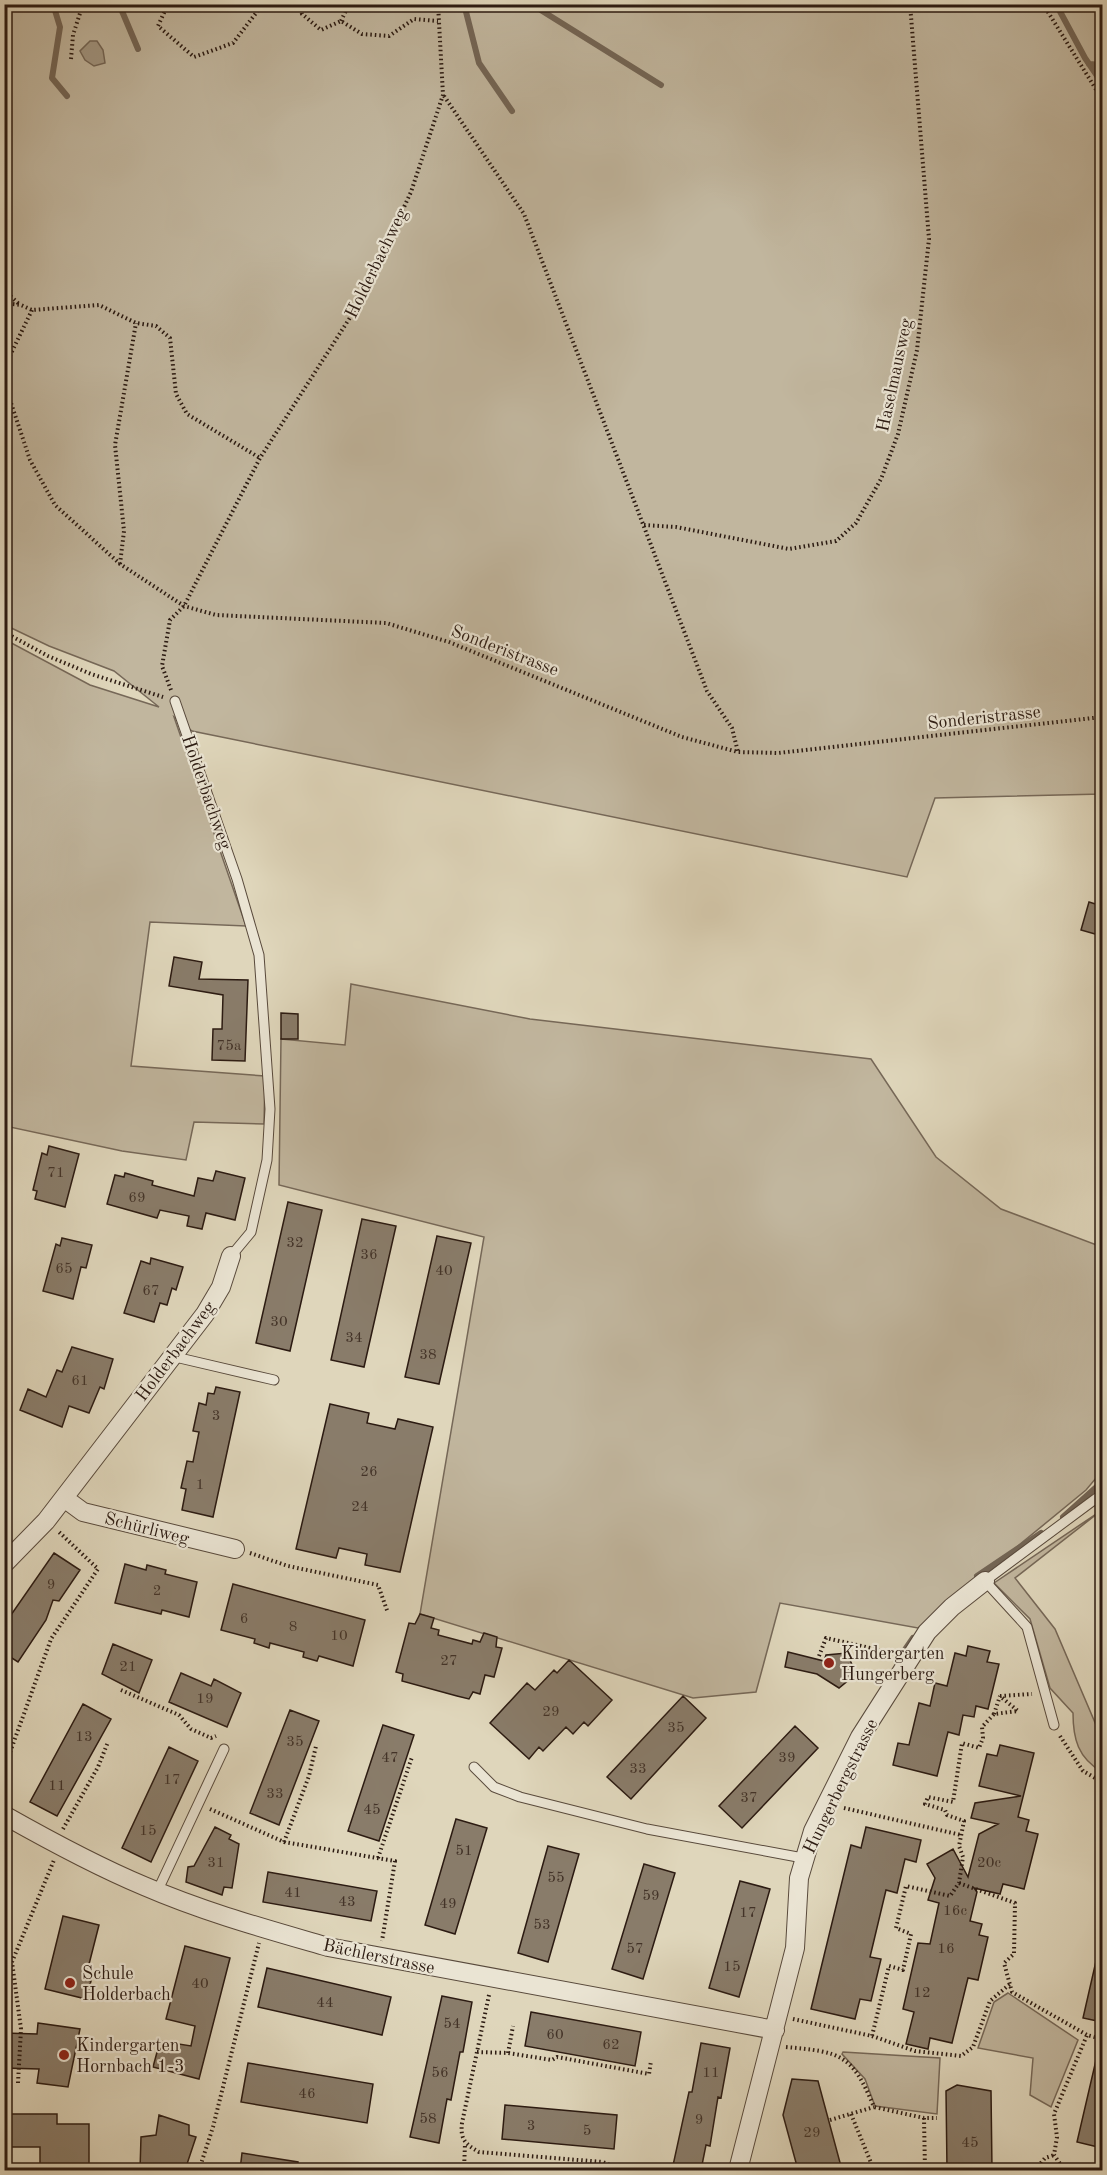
<svg xmlns="http://www.w3.org/2000/svg" width="1107" height="2175" viewBox="0 0 1107 2175" font-family="'Old Standard TT',serif">
<style>
.green{fill:#c1b69e;stroke:#766858;stroke-width:1.5}
.water{fill:#a29682;stroke:#736555;stroke-width:1.5}
.lines{fill:none;stroke-linecap:round;stroke-linejoin:round}
.stream{stroke:#736555;stroke-width:6}
.building{fill:#897c6a;stroke:#2c1b12;stroke-width:1.5}
.service-casing{stroke:#594a3c;stroke-width:11}
.minor-casing{stroke:#594a3c;stroke-width:20}
.path{stroke:#2c1b12;stroke-width:4;stroke-dasharray:1.5 3;stroke-linecap:butt}
.service{stroke:#eae4d3;stroke-width:9}
.minor{stroke:#eae4d3;stroke-width:18}
.poi-dot{fill:#8f2418;stroke:#eae4d3;stroke-width:2}
.labels{text-anchor:middle;stroke-width:4.5;stroke-linejoin:round;paint-order:stroke}
.number-label{font-size:15px;fill:#433328}
.street-label{font-size:18px;fill:#2c1b12;stroke:#eae4d3}
.poi-label{font-size:18px;fill:#2c1b12;stroke:#eae4d3;text-anchor:start}
</style>
<rect width="100%" height="100%" fill="#dfd6bb"/>
<filter id="stains"><feTurbulence type="fractalNoise" baseFrequency=".00333" numOctaves="4"/><feColorMatrix values="0 0 0 0 .2 0 0 0 0 .09 0 0 0 0 .02 0 0 0 .5 -.17"/></filter>
<radialGradient id="worn" r=".72"><stop offset=".6" stop-color="#630" stop-opacity="0"/><stop offset="1" stop-color="#630" stop-opacity=".3"/></radialGradient>
<!-- green -->
<path class="green" d="M5,5H1102V794L935,798L907,877L192,731L174,717L246,926L150,922L131,1066L265,1076L264,1124L194,1122L186,1160L122,1151L5,1126L4,639L90,685L159,707L114,671L49,646L5,625Z
M351,984L530,1019L871,1059L936,1157L1001,1209L1102,1247V1471L1086,1490L918,1628L780,1603L756,1692L693,1698L420,1614L484,1237L279,1185L281,1039L345,1045Z
M1102,1510L1015,1578L1055,1629L1102,1739V1772C1078,1758 1073,1739 1073,1713L1050,1688L1030,1619L994,1583Z
M1008,1993L1078,2040L1051,2107L1030,2095L1033,2058L978,2048L994,2002Z
M843,2052L940,2058L937,2114L875,2106L865,2079L842,2054Z"/>
<!-- water -->
<path class="water" d="M90,41H97L103,50L105,63L94,66L85,60L80,51Z"/>
<g class="lines">
<!-- stream -->
<path class="stream" d="M53,4L60,27L52,78L67,96
M119,4L138,49
M464,4L479,63L512,111
M531,4L661,85
M1056,4L1085,58L1102,83
M1089,64L1102,65
M1063,1517L1102,1482
M977,1576L1041,1533
M902,1654L913,1638"/>
</g>
<!-- building -->
<path class="building" d="M1089,902L1102,906V936L1081,930Z
M174,957L202,962L199,979L248,980L245,1061L212,1060L213,1029H222L223,995L169,986Z
M281,1013L298,1014V1039H281Z
M49,1146L79,1154L65,1207L35,1199L37,1191L33,1190L42,1153L47,1155Z
M216,1171L245,1178L235,1220L206,1213L202,1229L187,1226L189,1216L160,1210L157,1218L107,1204L115,1175L124,1177L125,1173L153,1181L152,1185L194,1196L198,1178L213,1181Z
M288,1202L322,1210L290,1351L256,1343Z
M362,1219L396,1226L364,1367L331,1360Z
M437,1236L471,1243L439,1384L405,1377Z
M62,1238L92,1245L86,1268L81,1267L73,1299L43,1291L56,1244L60,1246Z
M151,1258L183,1267L176,1290L172,1288L167,1305L160,1303L154,1322L124,1313L141,1261L150,1264Z
M72,1347L113,1359L104,1389L100,1387L89,1413L69,1406L62,1427L20,1410L28,1389L46,1397L57,1370L62,1372Z
M216,1387L240,1392L213,1517L182,1510L186,1489L181,1488L187,1461L193,1462L199,1432L193,1431L199,1403L206,1405L208,1393L214,1394Z
M330,1404L369,1413L367,1423L395,1429L398,1419L433,1427L400,1572L365,1565L367,1554L339,1548L336,1558L296,1549Z
M54,1553L80,1570L59,1601L53,1600L46,1620L18,1662L4,1653V1625Z
M125,1564L146,1570L147,1565L166,1570L165,1574L197,1582L189,1617L162,1610L161,1614L115,1603Z
M233,1584L365,1620L353,1666L319,1656L317,1661L303,1657L304,1652L270,1643L269,1648L254,1643L255,1639L221,1630Z
M420,1614L434,1618L431,1628L439,1630L438,1635L472,1644L473,1640L480,1642L484,1633L497,1637L496,1647L502,1648L494,1677L485,1675L480,1694L473,1692L469,1699L457,1696L402,1681L403,1674L396,1672L409,1623L415,1624Z
M113,1644L152,1660L139,1693L102,1674Z
M968,1646L990,1651L987,1662L999,1664L988,1709L976,1706L974,1717L963,1715L959,1735L948,1732L937,1776L893,1765L898,1743L909,1745L919,1703L930,1706L935,1683L947,1686L955,1653L966,1656Z
M788,1652L824,1661L826,1655L847,1653L856,1674L839,1688L817,1674L785,1667Z
M569,1660L612,1700L588,1726L584,1722L573,1734L566,1727L543,1751L539,1747L529,1759L490,1723L527,1683L535,1690L554,1670L557,1673Z
M181,1673L211,1686L214,1679L241,1693L227,1727L169,1702Z
M683,1696L706,1718L631,1799L607,1777Z
M83,1704L111,1719L57,1816L30,1802Z
M290,1710L319,1721L279,1825L250,1813Z
M383,1725L414,1735L379,1841L348,1831Z
M795,1726L818,1748L742,1828L719,1806Z
M1000,1745L1034,1753L1018,1817L1029,1820L1026,1831L1038,1834L1024,1889L1003,1884L1000,1894L974,1888L977,1892L970,1921L982,1924L979,1935L988,1937L978,1980L968,1978L952,2043L930,2038L928,2049L906,2044L914,2012L903,2009L918,1943L930,1944L939,1903L928,1900L935,1878L927,1864L953,1849L968,1877L979,1834L998,1824L971,1818L975,1803L1021,1796L979,1786L987,1754L997,1756Z
M169,1747L198,1761L151,1862L122,1848Z
M456,1819L487,1828L455,1934L425,1925Z
M215,1827L231,1835L229,1839L239,1844L232,1888L224,1887L222,1895L186,1882L188,1867L194,1866Z
M866,1827L921,1840L916,1862L905,1859L897,1893L886,1890L870,1957L881,1959L871,2001L860,1999L855,2019L811,2009L851,1845L861,1848Z
M548,1846L579,1854L548,1962L518,1953Z
M644,1864L675,1873L643,1979L612,1969Z
M268,1872L377,1891L371,1921L263,1902Z
M740,1881L770,1889L739,1997L709,1988Z
M63,1916L99,1925L85,1980L91,1981L86,1999L45,1989Z
M185,1946L230,1958L199,2079L153,2067L160,2041L191,2046L195,2026L166,2019Z
M1096,1961L1102,1962V2022L1083,2018Z
M267,1968L391,1997L382,2035L258,2007Z
M442,1996L472,2002L463,2052H460L451,2100L447,2099L439,2143L410,2137Z
M531,2012L641,2032L635,2066L525,2046Z
M38,2023L80,2029L68,2087L37,2083L39,2069L4,2068V2033L37,2034Z
M701,2043L730,2048L721,2098L718,2097L710,2146L706,2145L701,2170H672L689,2092H692Z
M1096,2060L1102,2061V2148L1077,2142Z
M248,2063L373,2084L367,2123L241,2102Z
M792,2079L818,2081L842,2170H798L783,2115Z
M957,2085L991,2091L992,2170H947L946,2091Z
M505,2105L617,2115L614,2149L502,2139Z
M11,2114H57V2124H89V2170H40V2147H11Z
M159,2115L189,2125V2135L196,2137L185,2170H140L141,2137L156,2135Z
M242,2153L298,2162V2170H240Z"/>
<g class="lines">
<defs>
<path id="service" d="M175,701L237,879L259,955L270,1109L267,1160L251,1232L231,1256
M171,1356L274,1380
M1054,1725L1027,1627L985,1581L1102,1494
M474,1767L494,1787L520,1797L647,1829L803,1858
M157,1892L224,1749"/>
<path id="minor" d="M64,1498L83,1512L235,1549
M4,1564L46,1521L205,1314L221,1287L231,1256
M4,1815C50,1841 96,1866 144,1886C204,1912 266,1929 328,1947L775,2030
M738,2170L795,1948L799,1878L813,1831L860,1737L927,1632L952,1607L985,1581"/>
</defs>
<!-- service casing -->
<use href="#service" class="service-casing"/>
<!-- minor casing -->
<use href="#minor" class="minor-casing"/>
<!-- path -->
<path class="path" d="M168,4L158,26L194,57L233,43L263,4
M300,4L302,14L321,30L341,21L362,34L389,36L414,19L438,21
M1043,4L1102,99
M341,21L349,4
M71,59L73,35L83,4
M444,96L524,214L707,691L732,728L738,752
M4,290L20,305
M4,303L21,305L32,310L99,305L136,323L156,326L170,338L176,394L187,414L260,458
M4,368L32,310
M4,382L30,460L55,505L120,564L184,606L216,615L386,623L449,642L682,737L738,752L778,753L1102,717
M644,525L676,527L789,549L836,541L856,523L881,479L898,434L917,350L929,239L910,4
M120,564L124,531L115,445L136,323
M4,632L48,656L91,674L163,697
M171,690L162,666L170,620L184,606L260,458L360,302L411,192L443,95L438,4
M250,1553L288,1566L378,1585L388,1613
M819,1656L826,1638L879,1650L890,1659
M121,1690L179,1715L191,1729L211,1738L216,1736
M994,1714L1000,1696
M1060,1736L1083,1771L1102,1782
M4,1769L51,1639L98,1569L59,1532
M844,1808L961,1835
M210,1809L284,1842L395,1861L382,1941
M63,1829L98,1767L108,1742
M284,1842L309,1776L316,1746
M378,1858L412,1757
M959,1883L1015,1903L1014,1954L1004,1963L1012,1992L1087,2035
M489,1995L462,2123C460,2139 465,2144 479,2152L603,2162L622,2170
M793,2019L872,2036L889,1966L903,1970L911,1934L896,1928L906,1886L950,1896L959,1883L963,1857L959,1846L964,1821L947,1815L945,1810L925,1804L928,1797L953,1802L962,1743L979,1748L983,1738L982,1727L994,1714L1018,1711L1000,1696L1032,1694
M872,2036L915,2051L961,2056L973,2047L990,2001L1010,1984
M786,2047C841,2052 852,2054 874,2107L924,2118H937
M477,2052L508,2053L552,2060L557,2057L649,2074L651,2061
M508,2053L513,2026
M18,2083L21,2029L12,1962L54,1860
M851,2114L874,2170
M924,2118L925,2170
M830,2120L874,2107
M199,2170L213,2127L259,1943
M464,2170L465,2144
M1035,2170L1045,2158L1054,2155
M1090,2170L1061,2165L1054,2155L1057,2137L1054,2114L1087,2035L1102,2039"/>
<!-- service -->
<use href="#service" class="service"/>
<!-- minor -->
<use href="#minor" class="minor"/>
</g>
<!-- markers -->
<g class="poi-dot">
<circle cx="829" cy="1663" r="6"/>
<circle cx="70" cy="1983" r="6"/>
<circle cx="64" cy="2055" r="6"/>
</g>
<g class="labels">
<!-- number labels -->
<g class="number-label">
<text x="229" y="1050">75a</text>
<text x="56" y="1177">71</text>
<text x="137" y="1202">69</text>
<text x="295" y="1247">32</text>
<text x="369" y="1259">36</text>
<text x="64" y="1273">65</text>
<text x="444" y="1275">40</text>
<text x="151" y="1295">67</text>
<text x="279" y="1326">30</text>
<text x="354" y="1342">34</text>
<text x="428" y="1359">38</text>
<text x="80" y="1385">61</text>
<text x="216" y="1420">3</text>
<text x="369" y="1476">26</text>
<text x="200" y="1489">1</text>
<text x="360" y="1511">24</text>
<text x="51" y="1589">9</text>
<text x="157" y="1595">2</text>
<text x="244" y="1623">6</text>
<text x="293" y="1631">8</text>
<text x="339" y="1640">10</text>
<text x="449" y="1665">27</text>
<text x="128" y="1671">21</text>
<text x="205" y="1703">19</text>
<text x="551" y="1716">29</text>
<text x="676" y="1732">35</text>
<text x="84" y="1741">13</text>
<text x="295" y="1746">35</text>
<text x="390" y="1762">47</text>
<text x="787" y="1762">39</text>
<text x="638" y="1773">33</text>
<text x="172" y="1784">17</text>
<text x="57" y="1790">11</text>
<text x="275" y="1798">33</text>
<text x="749" y="1802">37</text>
<text x="372" y="1814">45</text>
<text x="148" y="1835">15</text>
<text x="464" y="1855">51</text>
<text x="216" y="1867">31</text>
<text x="989" y="1867">20c</text>
<text x="556" y="1882">55</text>
<text x="293" y="1897">41</text>
<text x="651" y="1900">59</text>
<text x="347" y="1906">43</text>
<text x="448" y="1908">49</text>
<text x="955" y="1915">16c</text>
<text x="748" y="1917">17</text>
<text x="542" y="1929">53</text>
<text x="635" y="1953">57</text>
<text x="946" y="1953">16</text>
<text x="732" y="1971">15</text>
<text x="200" y="1988">40</text>
<text x="922" y="1997">12</text>
<text x="325" y="2007">44</text>
<text x="452" y="2028">54</text>
<text x="555" y="2039">60</text>
<text x="611" y="2049">62</text>
<text x="440" y="2077">56</text>
<text x="711" y="2077">11</text>
<text x="307" y="2098">46</text>
<text x="428" y="2123">58</text>
<text x="699" y="2124">9</text>
<text x="531" y="2130">3</text>
<text x="587" y="2135">5</text>
<text x="812" y="2137">29</text>
<text x="970" y="2147">45</text>
</g>
<!-- street labels -->
<g class="street-label">
<text transform="translate(376 263) rotate(-64)" y="6">Holderbachweg</text>
<text transform="translate(894 375) rotate(-78)" y="6">Haselmausweg</text>
<text transform="translate(505 650) rotate(21)" y="6">Sonderistrasse</text>
<text transform="translate(984 717) rotate(-6)" y="6">Sonderistrasse</text>
<text transform="translate(207 792) rotate(71)" y="6">Holderbachweg</text>
<text transform="translate(175 1351) rotate(-53)" y="6">Holderbachweg</text>
<text transform="translate(147 1528) rotate(14)" y="6">Schürliweg</text>
<text transform="translate(840 1786) rotate(-64)" y="6">Hungerbergstrasse</text>
<text transform="translate(379 1956) rotate(12)" y="6">Bächlerstrasse</text>
</g>
<!-- poi labels -->
<g class="poi-label">
<text x="841" y="1659">Kindergarten<tspan x="841" dy="21">Hungerberg</tspan></text>
<text x="82" y="1979">Schule<tspan x="82" dy="21">Holderbach</tspan></text>
<text x="76" y="2051">Kindergarten<tspan x="76" dy="21">Hornbach 1-3</tspan></text>
</g>
</g>
<!-- margin -->
<rect width="1107" height="2175" fill="none" stroke="#dfd6bb" stroke-width="24"/>
<rect x="6" y="6" width="1095" height="2163" fill="none" stroke="#2c1b12" stroke-width="3"/>
<rect x="12" y="12" width="1083" height="2151" fill="none" stroke="#2c1b12" stroke-width="1.5"/>
<rect width="100%" height="100%" filter="url(#stains)"/>
<rect width="100%" height="100%" fill="url(#worn)"/>
</svg>
